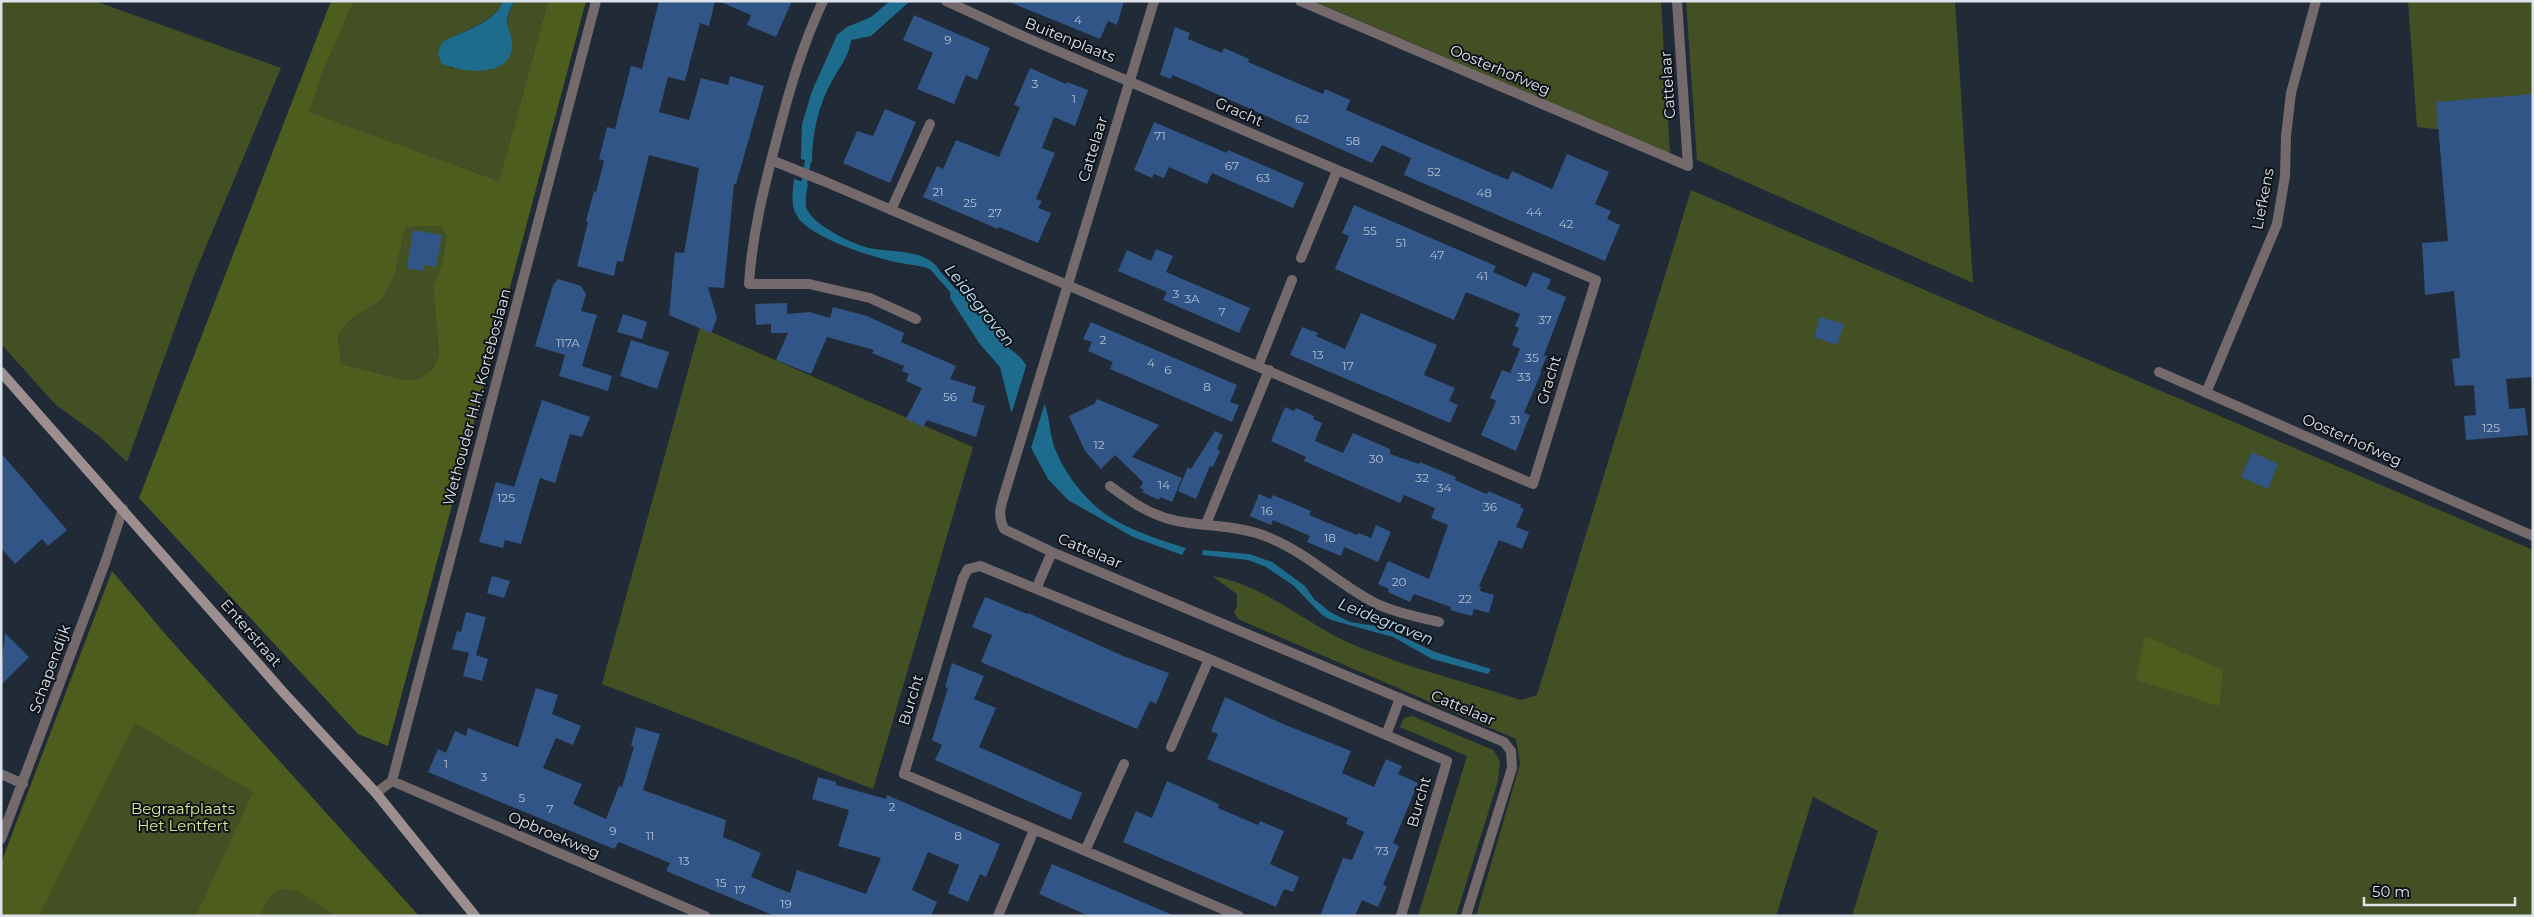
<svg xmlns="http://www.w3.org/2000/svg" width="2534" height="917" viewBox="0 0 2534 917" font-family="Montserrat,sans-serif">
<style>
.green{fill:#435024}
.forest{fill:#4c5d1d;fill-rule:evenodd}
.water{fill:#1d6c8e}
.pier{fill:#212b37}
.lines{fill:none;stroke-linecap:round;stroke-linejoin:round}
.stream{stroke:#1d6c8e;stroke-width:6}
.building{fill:#305586}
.minor{stroke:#746a6b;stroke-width:10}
.secondary{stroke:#9d8e8f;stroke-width:10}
.labels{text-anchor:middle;stroke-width:4;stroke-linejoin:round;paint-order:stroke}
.number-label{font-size:12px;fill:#b2c0d2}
.street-label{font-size:15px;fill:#dde3eb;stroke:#0f1319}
.park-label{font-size:15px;fill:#d0ed91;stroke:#0f1319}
.water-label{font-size:16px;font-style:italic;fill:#bce2f6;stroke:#0f1319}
</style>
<rect width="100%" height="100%" fill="#212b37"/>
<!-- green -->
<path class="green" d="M1,1H95L281,68L194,275L127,462L99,436L56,405L1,344Z
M354,1H503C497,21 459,32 442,43L438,53L451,68L491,70L511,41C506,24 506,16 515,1H548L499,181L308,112L322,74Z
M1314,1H1661L1670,154Z
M1686,1H1955L1973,283L1697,160Z
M2408,1H2533V140L2417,127Z
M1691,190L2533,550V916H1852L1878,831L1813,797L1776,916H1476L1520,764L1516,739L1238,619L1234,612L1237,606V594L1212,576C1262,584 1301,620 1345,641C1400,666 1463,681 1521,700L1537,695Z
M440,226L447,237L441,267L433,287L439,354L432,370L420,378L405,380L341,364L338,335L353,317L366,308L396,271L404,233L407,227Z
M700,327L973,447L873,789L602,684Z
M175,659L397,916H1Z
M1412,716L1493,750L1500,761L1498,781L1456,916H1418L1467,756L1400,727L1404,718Z"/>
<!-- forest -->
<path class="forest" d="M331,1H354L322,74L309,112L499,181L548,1H586L388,746L358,734L139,498ZM440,226L447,237L441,267L433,287L439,354L432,370L420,378L405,380L341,364L338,335L353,317L381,300L396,271L404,233L407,227Z
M112,571L167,636L419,916H336L299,892L285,889L274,892L267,900L260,916H196L253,792L135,723L39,916H1V863Z
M2145,636L2223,670L2219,706L2136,680Z"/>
<!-- water -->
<path class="water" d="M503,1H515C497,27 517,31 511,53C503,78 458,72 441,63L438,53L442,42C460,32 496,23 503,1Z
M890,1H910L871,36L851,40C848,59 841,64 832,81C818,106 812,134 812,162L801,159L802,124L812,91L837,35L847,27L871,17Z
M794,179L808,184C807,190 805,200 806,207C812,225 852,244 869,248C892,253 926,248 940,271L938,274C926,265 915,266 901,263C877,259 810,238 797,216C790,205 793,191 794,179Z
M951,289C979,290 987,321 1001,340C1009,350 1021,355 1027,367C1035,381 1045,401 1048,416C1050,428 1051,438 1055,449C1063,469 1076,487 1091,502C1113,525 1156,539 1186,548L1182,555L1133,537L1105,521L1068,500L1048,479L1011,411L1000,367L979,343L950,298Z
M1203,550L1249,554L1272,562L1305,586L1314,599L1330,612L1350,622L1382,627L1435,652L1491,669L1488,674L1432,659L1393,637L1331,620L1322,615L1293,585L1266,567L1248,560L1202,555Z"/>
<!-- pier -->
<path class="pier" d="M1027,363L1045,403L1030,451L1011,415Z"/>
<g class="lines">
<!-- stream -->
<path class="stream" d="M803,190L809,154
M932,267L957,295"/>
</g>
<!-- building -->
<path class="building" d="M659,1H715L709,26L700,23L685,81L668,77L659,112L689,120L701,78L728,85L730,76L764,86L736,184H734L724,288L708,287L717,318L711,333L669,315L675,252L684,253L699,168L649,155L623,262L617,261L614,276L577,266L588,222L586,221L594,191L596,192L604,161L599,159L607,127L615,129L631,66L642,69Z
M718,1H792L776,37L747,25L751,15Z
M1007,1H1124L1117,25L1108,21L1100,39Z
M914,15L990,48L977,80L966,75L954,104L917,89L933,53L903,40Z
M1175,27L1190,33L1188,39L1222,53L1224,48L1249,59L1248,62L1323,94L1325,89L1350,100L1346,110L1508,180L1512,171L1552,189L1567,154L1609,172L1595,204L1611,211L1607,219L1620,225L1605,261L1404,175L1411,158L1382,145L1372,163L1194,84L1172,75L1171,79L1160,75Z
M1030,68L1066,84L1067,82L1088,90L1075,126L1054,117L1042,148L1055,153L1036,199L1042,201L1038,208L1051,213L1038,243L999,227L998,229L923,197L937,166L943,169L956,140L999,157L1020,107L1014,105Z
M2533,94V377L2506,379L2509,409L2525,408L2528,435L2466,440L2464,416L2476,415L2474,385L2455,386L2452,359L2460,358L2454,291L2425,295L2422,243L2448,241L2436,102Z
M885,109L916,122L890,183L843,163L857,131L873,136Z
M1154,122L1227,153L1228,150L1304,183L1293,208L1212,173L1207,184L1169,167L1164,178L1154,174L1152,178L1134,170Z
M1354,205L1496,266L1493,272L1526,287L1533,272L1551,279L1547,289L1566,297L1544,355L1547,356L1540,372L1541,373L1524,413L1530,415L1516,451L1481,435L1496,401L1490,398L1502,370L1510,373L1520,349L1512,345L1519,328L1515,326L1520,314L1466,292L1454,320L1335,269L1349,236L1342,233Z
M413,230L442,235L436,267L424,265L423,271L407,268Z
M1156,249L1173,256L1166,272L1250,308L1239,333L1163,300L1167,292L1118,271L1127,250L1151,261Z
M558,279L581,286L586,294L581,311L597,315L582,366L612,376L608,391L559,376L565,355L535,346L553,285Z
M787,303V314L810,312L830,318L833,307L867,316L904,333L901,342L956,366L950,379L976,387L972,402L985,406L976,437L927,420L923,427L906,419L922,388L906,381L909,374L902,371L904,366L872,353L874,350L827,337L811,374L776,360L788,333H771V324L756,325L755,304Z
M1361,313L1437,345L1424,375L1455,388L1449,401L1458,405L1450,423L1290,355L1302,327L1318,333L1316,336L1345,349Z
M623,314L647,322L642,339L617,332Z
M1820,317L1844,324L1837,345L1814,337Z
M1091,322L1237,385L1230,402L1239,405L1232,422L1110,369L1113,362L1088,351L1092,342L1083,339Z
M631,340L669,352L657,389L620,376Z
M1097,399L1159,425L1132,457L1182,478L1172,502L1160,497L1159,500L1142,492L1144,490L1140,488L1143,482L1115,455L1101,469L1085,451L1069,416L1094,404Z
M542,400L590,417L582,437L570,434L555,483L540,478L521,544L505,540L503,548L479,542L496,482L514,487Z
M1285,407L1294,411L1296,408L1314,416L1313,419L1322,423L1315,441L1343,453L1353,433L1390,449V454L1419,464L1420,462L1456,477L1455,480L1484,493L1487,494L1488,491L1521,505L1520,507L1524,509L1516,527L1529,532L1522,549L1499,540L1479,586L1481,587L1480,591L1494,595L1489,613L1474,609L1472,616L1450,610L1451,607L1414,594L1410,602L1388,592L1389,589L1378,584L1388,561L1429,579L1448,525L1431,518L1435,508L1404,495L1400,503L1304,461L1306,457L1271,441Z
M1215,431L1223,435L1217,449L1220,451L1213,467L1210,466L1196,499L1178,491L1188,467L1191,469Z
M2252,452L2278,464L2268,489L2241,477Z
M1,453L67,530L48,546L42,539L15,564L1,548Z
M1259,494L1271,499L1273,495L1311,511L1309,515L1357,535L1359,533L1371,538L1376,525L1391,532L1378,562L1344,547L1341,556L1307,542L1310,536L1273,520L1271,525L1250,516Z
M492,576L510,581L504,598L487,593Z
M985,597L1027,614L1028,613L1123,656L1169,673L1156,704L1150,701L1137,729L981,662L992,635L972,627Z
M466,612L486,617L476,655L488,659L482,681L463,676L469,653L452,649L457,631L461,632Z
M5,633L29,657L1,685V670Z
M952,663L984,676L974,699L996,708L979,747L1082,793L1071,820L935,760L942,745L932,740L948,688L945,687Z
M536,688L558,695L552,714L581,726L573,745L556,738L543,768L582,784L573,804L606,819L619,786L622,787L634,747L631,745L636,727L660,734L643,790L726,820L723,837L761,853L751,877L790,893L797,870L866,894L881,858L838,846L849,810L812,799L818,777L836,782V785L886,799L887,795L1000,844L986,877L980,874L968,902L948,893L959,865L928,852L912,890L937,902L931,916H775L666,871L670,863L619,842L614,849L428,772L438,749L446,753L455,731L466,736L468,728L518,747Z
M1225,697L1283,724L1351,751L1342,773L1374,787L1386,759L1402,766L1398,774L1418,783L1393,843L1399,846L1383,885L1387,886L1378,907L1362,900L1355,916H1320L1343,858L1352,860L1364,832L1346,824L1348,818L1207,759L1218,734L1211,731Z
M1167,781L1219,804L1218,808L1258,825L1260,821L1284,831L1270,864L1299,877L1293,892L1284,889L1276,907L1123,842L1136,811L1152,818Z
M1052,864L1173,915V916H1089L1039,894Z"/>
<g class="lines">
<!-- minor -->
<path class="minor" d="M823,1C802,46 789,91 777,138C764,187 752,235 749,284H809L870,298L916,319
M1154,1L1005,492C1001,505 997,516 1004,529L1052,552L1504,742L1511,751L1512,768L1466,916
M1300,1L1688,166L1677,1
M771,160L826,182L1533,484L1596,280L1027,38L946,1
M891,210L930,124
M1301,258L1337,171
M1258,366L1292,280
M2159,372L2533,536
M2206,393L2277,224L2285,176L2286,136L2291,93L2316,1
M1110,486C1130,501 1151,516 1177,521C1208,527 1240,525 1270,538C1309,554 1339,585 1377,604C1396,613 1418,617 1439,622
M1206,524L1269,370
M1036,589L1052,552
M1386,735L1400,698
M1171,747L1209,659
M1,774L23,784
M392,781L705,916
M376,793L392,781L596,1
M1,839L105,563L123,509
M1085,851L1124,764
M998,916L1034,830
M1239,916L904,774L963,578L968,569L980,566L1209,659L1447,761L1401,916"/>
<!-- secondary -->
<path class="secondary" d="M1,372L283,692L376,793L475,916"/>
</g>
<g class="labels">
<!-- number labels -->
<g class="number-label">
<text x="1078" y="24">4</text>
<text x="948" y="44">9</text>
<text x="1035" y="88">3</text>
<text x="1074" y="103">1</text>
<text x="1302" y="123">62</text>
<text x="1160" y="140">71</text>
<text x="1353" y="145">58</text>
<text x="1232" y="170">67</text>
<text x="1434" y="176">52</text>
<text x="1263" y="182">63</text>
<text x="938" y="196">21</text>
<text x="1484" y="197">48</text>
<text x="970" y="207">25</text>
<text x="1534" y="216">44</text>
<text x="995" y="217">27</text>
<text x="1566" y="228">42</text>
<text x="1370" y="235">55</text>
<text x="1401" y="247">51</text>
<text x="1437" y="259">47</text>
<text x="1482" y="280">41</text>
<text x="1176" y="298">3</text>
<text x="1192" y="303">3A</text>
<text x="1222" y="316">7</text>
<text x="1545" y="324">37</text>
<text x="1103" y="344">2</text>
<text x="568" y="347">117A</text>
<text x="1318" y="359">13</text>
<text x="1532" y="362">35</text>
<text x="1151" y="367">4</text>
<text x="1348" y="370">17</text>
<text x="1168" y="374">6</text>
<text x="1524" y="381">33</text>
<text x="1207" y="391">8</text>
<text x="950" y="401">56</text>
<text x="1515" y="424">31</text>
<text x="2491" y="432">125</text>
<text x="1099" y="449">12</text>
<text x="1376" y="463">30</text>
<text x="1422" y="482">32</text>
<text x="1164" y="489">14</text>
<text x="1444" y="492">34</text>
<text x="506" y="502">125</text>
<text x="1490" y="511">36</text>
<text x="1267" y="515">16</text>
<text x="1330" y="542">18</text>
<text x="1399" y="586">20</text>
<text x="1465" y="603">22</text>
<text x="446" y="768">1</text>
<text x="484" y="781">3</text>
<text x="522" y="802">5</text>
<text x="892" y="811">2</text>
<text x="550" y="813">7</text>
<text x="613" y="835">9</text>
<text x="650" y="840">11</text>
<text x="958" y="840">8</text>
<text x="1382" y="855">73</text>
<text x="684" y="865">13</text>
<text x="721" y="887">15</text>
<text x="740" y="894">17</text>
<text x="786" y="908">19</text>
</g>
<!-- street labels -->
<g class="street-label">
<text transform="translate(1070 40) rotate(22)" y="5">Buitenplaats</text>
<text transform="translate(1500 70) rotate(23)" y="5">Oosterhofweg</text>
<text transform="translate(1668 85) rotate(-94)" y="5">Cattelaar</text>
<text transform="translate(1239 112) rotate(24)" y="5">Gracht</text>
<text transform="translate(1093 149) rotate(-73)" y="5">Cattelaar</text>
<text transform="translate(2263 199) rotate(-79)" y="5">Liefkens</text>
<text transform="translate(1549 380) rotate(-73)" y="5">Gracht</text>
<text transform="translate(477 397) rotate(-75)" y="5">Wethouder H.H. Korteboslaan</text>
<text transform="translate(2352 440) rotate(24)" y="5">Oosterhofweg</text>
<text transform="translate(1090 551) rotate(23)" y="5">Cattelaar</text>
<text transform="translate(251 633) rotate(49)" y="5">Enterstraat</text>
<text transform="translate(50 669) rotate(-70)" y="5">Schapendijk</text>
<text transform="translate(911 700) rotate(-73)" y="5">Burcht</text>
<text transform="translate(1463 708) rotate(23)" y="5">Cattelaar</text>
<text transform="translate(1419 802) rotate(-74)" y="5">Burcht</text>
<text transform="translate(554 835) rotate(23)" y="5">Opbroekweg</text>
</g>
<!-- park labels -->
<g class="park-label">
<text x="183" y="814">Begraafplaats<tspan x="183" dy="17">Het Lentfert</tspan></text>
</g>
<!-- water labels -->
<g class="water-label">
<text transform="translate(980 305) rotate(51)" y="6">Leidegraven</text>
<text transform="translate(1386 621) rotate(22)" y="6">Leidegraven</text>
</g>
</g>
<!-- border -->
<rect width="2534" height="917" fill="none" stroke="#dde3eb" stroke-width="5"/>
<!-- scale -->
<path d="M2364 897v8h151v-8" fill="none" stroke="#dde3eb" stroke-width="2.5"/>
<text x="2372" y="897" font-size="15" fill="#dde3eb" stroke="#0f1319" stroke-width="4" paint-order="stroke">50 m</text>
</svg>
